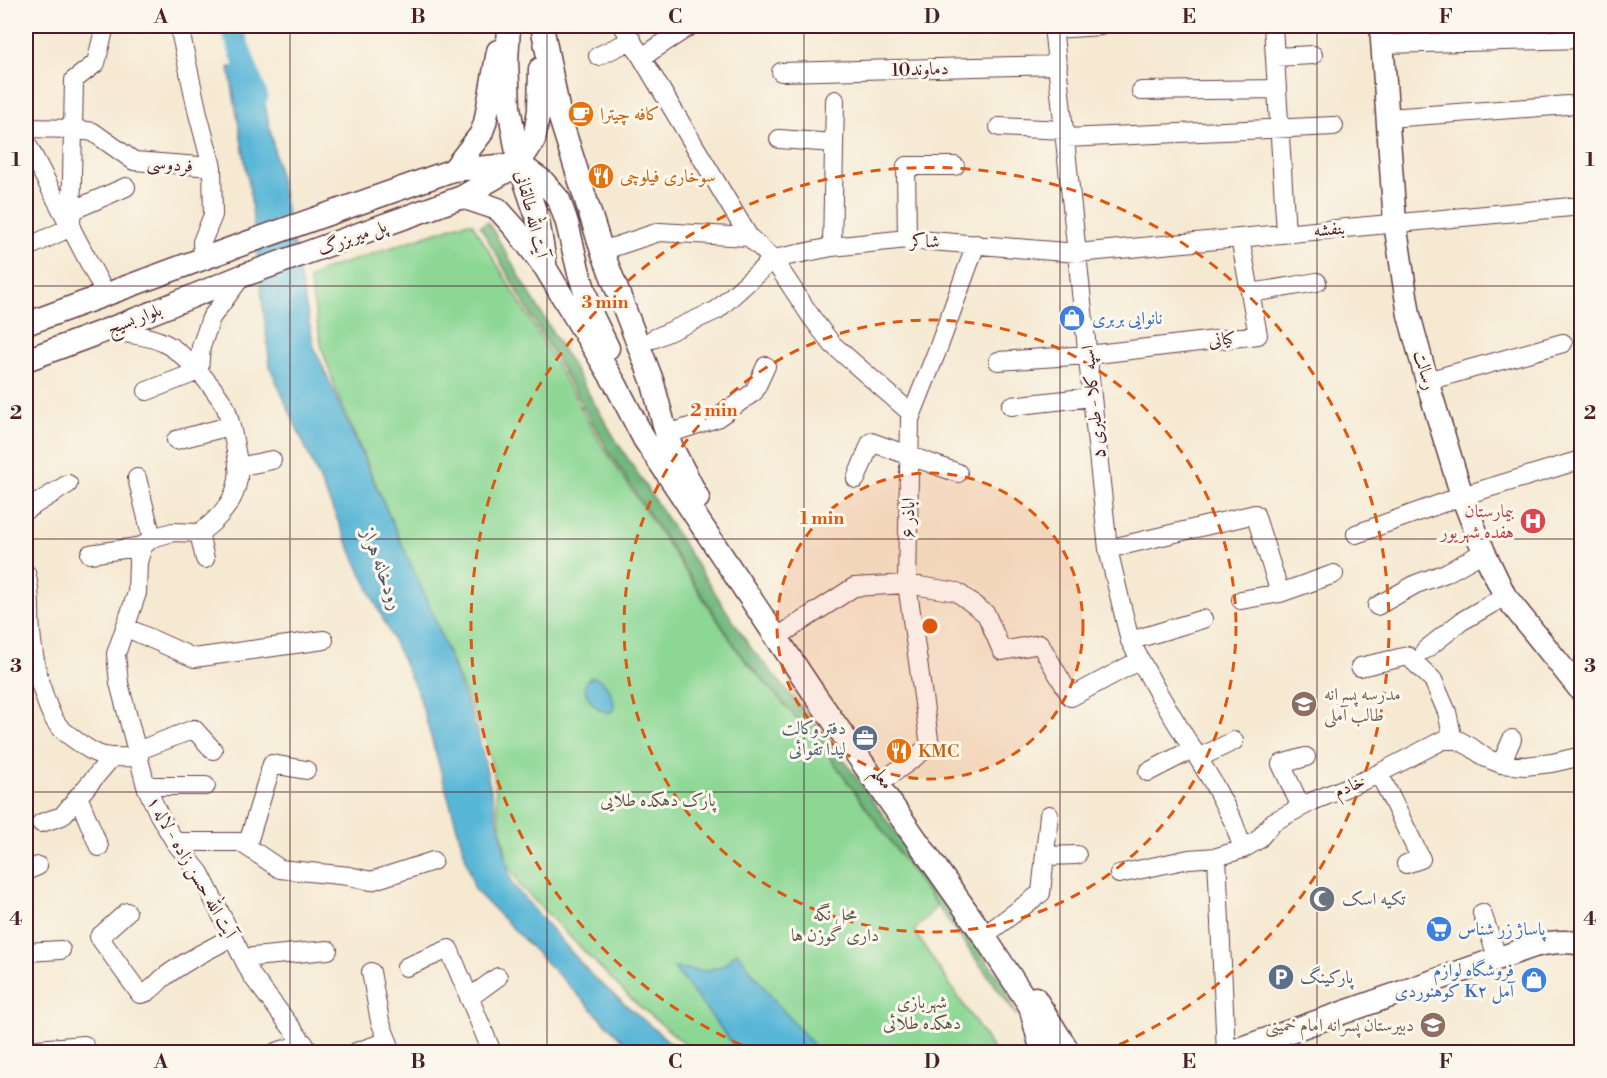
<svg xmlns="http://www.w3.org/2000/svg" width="1607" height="1078" viewBox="0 0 1607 1078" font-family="'Libre Bodoni',Amiri,serif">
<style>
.green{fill:#8cd794;stroke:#6b7b60;stroke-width:1.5}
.forest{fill:#71b87e;stroke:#5e6c54;stroke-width:1.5}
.water{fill:#59b6d7;stroke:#526a81;stroke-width:1.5}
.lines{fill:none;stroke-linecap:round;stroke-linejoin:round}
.river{stroke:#59b6d7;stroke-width:22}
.minor-casing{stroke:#643d44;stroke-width:20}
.major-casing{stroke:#643d44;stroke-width:25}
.minor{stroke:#fff;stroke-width:18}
.major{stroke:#fff;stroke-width:22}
.grid{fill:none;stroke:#4a1f2b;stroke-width:1.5;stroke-opacity:0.55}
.ring{fill:none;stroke:#e0560e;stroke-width:3;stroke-dasharray:10 8}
.labels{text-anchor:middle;stroke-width:6;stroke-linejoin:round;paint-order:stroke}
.street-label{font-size:18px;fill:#4a1f2b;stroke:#fbf7ec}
.food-label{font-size:18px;fill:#c56008;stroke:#fbf7ec;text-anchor:start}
.shop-label{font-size:18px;fill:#366cbe;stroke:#fbf7ec;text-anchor:start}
.health-label{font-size:18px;fill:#be3a42;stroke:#fbf7ec;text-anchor:end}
.education-label{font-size:18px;fill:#785e54;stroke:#fbf7ec;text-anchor:start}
.service-label{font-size:18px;fill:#4e5e75;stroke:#fbf7ec;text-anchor:end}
.park-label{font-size:18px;fill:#5e564a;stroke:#fbf7ec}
.worship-label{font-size:18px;fill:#5b616d;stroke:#fbf7ec;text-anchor:start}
.water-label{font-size:20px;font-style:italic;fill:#4f5467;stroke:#fbf7ec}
.centre{fill:#e0560e;stroke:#fbf7ec;stroke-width:3}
.ring-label{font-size:18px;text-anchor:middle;font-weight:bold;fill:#e0560e;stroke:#fbf7ec;stroke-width:6;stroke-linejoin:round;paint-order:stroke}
.neatline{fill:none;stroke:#4a1f2b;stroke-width:2}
.grid-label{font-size:20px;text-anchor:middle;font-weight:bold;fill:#4a1f2b}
</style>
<rect width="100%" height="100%" fill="#fbf7ec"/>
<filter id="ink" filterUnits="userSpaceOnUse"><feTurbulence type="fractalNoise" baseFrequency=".0167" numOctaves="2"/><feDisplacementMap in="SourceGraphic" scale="12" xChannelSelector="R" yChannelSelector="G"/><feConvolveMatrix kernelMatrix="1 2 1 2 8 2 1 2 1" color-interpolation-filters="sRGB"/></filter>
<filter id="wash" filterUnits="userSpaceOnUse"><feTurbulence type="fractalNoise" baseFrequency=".008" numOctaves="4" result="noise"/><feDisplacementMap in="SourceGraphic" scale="24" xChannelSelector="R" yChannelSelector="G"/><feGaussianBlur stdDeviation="1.35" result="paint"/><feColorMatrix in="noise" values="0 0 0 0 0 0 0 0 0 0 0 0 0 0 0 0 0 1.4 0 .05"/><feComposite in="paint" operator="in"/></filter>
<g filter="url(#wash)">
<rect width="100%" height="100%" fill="#f5e9d2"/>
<!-- green -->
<path class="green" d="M464,223H472L524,309L602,445L741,656L824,749L937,906L914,931L995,1052H695L632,1000L520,886L507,861L497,804L494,775L486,742L337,393L322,348L309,279L324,270Z"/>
<!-- forest -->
<path class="forest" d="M488,222L617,442L750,647L831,742L1005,986L1017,1016L824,749L741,655L608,450L480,226Z"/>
<!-- water -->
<path class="water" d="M229,67L258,70L314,347L432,612L478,733L512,884L592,976L681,1052H634L475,890L419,695L357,564L270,367L250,191Z
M593,677C607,681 614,694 614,708L611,712C595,715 573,683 593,677Z
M737,952L774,1000L810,1041L818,1052H739L674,968L705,971L724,965Z"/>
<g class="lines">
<!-- river -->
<path class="river" d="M231,26L257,97"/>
</g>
</g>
<g filter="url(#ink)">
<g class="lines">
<defs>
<path id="minor" d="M105,26L96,63L74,80L73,129L93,132L134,161L212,167
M179,26L198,114L212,167L213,215L202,242L203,259
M623,26L749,237
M1053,26L1108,549L1130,641L1157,691L1212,781L1233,821L1243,849
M1273,26L1286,233
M1054,29L1101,26
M1383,44L1582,39
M598,56L632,40
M642,57L690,26
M1275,57L1313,55
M781,72L1058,65
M1141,91L1277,89
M1388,118L1568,105
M999,127L1065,130
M26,128L73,129L71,227L26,248
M1066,138L1334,126
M779,139L834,143
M26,142L106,295
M71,211L126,187
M907,239L906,166H955
M832,247L835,100
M602,251L659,232L749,237L773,259L812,318L832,344L912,414
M773,259L832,247L907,239L1077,253L1582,206
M1251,293L1317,282
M105,331C123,333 148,335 164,343C185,353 213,386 225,406C229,414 237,453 238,465C239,471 238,481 236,488C231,506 214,523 199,533
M653,339L717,310L773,259
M998,361L1088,355L1258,335L1240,238
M199,371L201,347L211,318L242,276
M1427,381L1563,343
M147,391L199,371
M1011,406L1092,397
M665,430L677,431L717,418L754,392L766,366
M176,440L230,426
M238,467L272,460
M137,478L152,538
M856,479L871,442L958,473
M26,510L68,484
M199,533L173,532L152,538L143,546L138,562L137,593L116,654L119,683L146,786L159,815L175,842L200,873L252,976L310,1052
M199,533L205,559
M1356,534L1462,496L1580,460
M1108,549L1255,514L1280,593
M90,554L143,546
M26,573C32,592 29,612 31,632C33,657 43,704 57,724C63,732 88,750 98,754C110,759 126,757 139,757
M1241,600L1280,593L1334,574
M1377,606L1416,584L1446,573L1484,552
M125,627L194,658L324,640
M785,632L854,587L907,584L957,592L986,614L1002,651L1040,644L1071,697L1140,660
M1130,641L1203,619
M1425,650L1462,621L1505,596
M1360,667L1408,656L1433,680L1447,712L1453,740
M137,751L194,729L213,750
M1198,758L1234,741
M1501,764L1512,739
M1148,772L1193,749
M1379,773L1421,859L1406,864
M884,780L930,746L907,584L910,419L939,346L976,244
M146,786H206
M78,796L99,847
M1301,807L1281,764L1306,757
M41,823L62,816L112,757
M175,842H240L280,869L349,876L371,881L433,861
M247,846L272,764L306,770
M1045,856L1077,855
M1217,857L1226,1052
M26,871L38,866
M1119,874L1189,859L1217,857L1243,849L1258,840L1273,822L1313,801L1370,778L1443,740H1458L1471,747L1486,758L1501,764L1525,766L1552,763L1582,756
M127,912L99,937L140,994C149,994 156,984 163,978C184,961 209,950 232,937
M1482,913L1498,959
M989,932L1041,893L1049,815
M26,952L61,950
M243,958L328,950
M406,967L449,949L492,1052
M371,972L380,1021L392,1052
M469,998L498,977
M1276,1037L1280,1052
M26,1050L84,1045
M276,1052L304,1043
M356,1052L388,1041"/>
<path id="major" d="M509,26L507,61L509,107L519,164L538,220L546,269L616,385L644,439L815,695L984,936L1030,1006L1042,1052
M542,26L560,118L602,251L652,380L668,440L698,498
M1381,26L1395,223L1409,315L1427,381L1462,496L1484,552L1505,596L1582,692
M453,170L481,134L485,123L498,51
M462,197L498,209L515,228L543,265
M26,324L232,248L453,170L519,164L543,181L559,200L567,223L579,273L593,317L608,348
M26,360L139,318L242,276L462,197L519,164L534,140L539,110L540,69
M1035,998L1069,1052
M1230,1052L1534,946C1550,942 1565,940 1582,944"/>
</defs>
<!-- minor casing -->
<use href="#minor" class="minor-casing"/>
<!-- major casing -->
<use href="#major" class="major-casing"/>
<!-- minor -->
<use href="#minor" class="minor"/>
<!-- major -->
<use href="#major" class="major"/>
</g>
</g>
<!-- grid -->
<path class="grid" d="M290,26V1052M547,26V1052M804,26V1052M1060,26V1052M1317,26V1052M26,286H1582M26,539H1582M26,792H1582"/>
<!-- distance rings -->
<circle cx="930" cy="626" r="153" fill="#e0560e" fill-opacity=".12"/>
<g class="ring">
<circle cx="930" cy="626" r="153"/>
<circle cx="930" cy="626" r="306"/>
<path d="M758 1052A459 459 0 1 1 1102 1052"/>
</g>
<!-- icons -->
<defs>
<symbol id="cafe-disc" viewBox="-11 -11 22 22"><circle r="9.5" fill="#e8710a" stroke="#fbf7ec"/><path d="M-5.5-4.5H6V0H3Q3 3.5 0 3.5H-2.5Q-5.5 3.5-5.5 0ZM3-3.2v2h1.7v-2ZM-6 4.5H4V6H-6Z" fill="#fff"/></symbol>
<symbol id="restaurant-disc" viewBox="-11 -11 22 22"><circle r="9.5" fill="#e8710a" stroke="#fbf7ec"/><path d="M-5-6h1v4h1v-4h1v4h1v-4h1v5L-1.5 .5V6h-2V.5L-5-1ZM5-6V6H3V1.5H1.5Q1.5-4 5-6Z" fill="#fff"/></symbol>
<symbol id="shop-disc" viewBox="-11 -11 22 22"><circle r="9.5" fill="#3f7fe0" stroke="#fbf7ec"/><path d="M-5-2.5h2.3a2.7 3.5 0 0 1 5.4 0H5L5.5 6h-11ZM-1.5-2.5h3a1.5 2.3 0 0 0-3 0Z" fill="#fff"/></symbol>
<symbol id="hospital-disc" viewBox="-11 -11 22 22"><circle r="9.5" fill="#e0444e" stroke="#fbf7ec"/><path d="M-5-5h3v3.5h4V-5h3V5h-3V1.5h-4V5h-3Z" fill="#fff"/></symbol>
<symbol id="school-disc" viewBox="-11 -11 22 22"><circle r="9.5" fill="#8d6e63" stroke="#fbf7ec"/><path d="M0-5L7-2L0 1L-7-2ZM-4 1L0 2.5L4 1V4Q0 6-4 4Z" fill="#fff"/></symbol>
<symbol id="office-disc" viewBox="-11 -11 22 22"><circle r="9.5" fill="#5c6f8a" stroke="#fbf7ec"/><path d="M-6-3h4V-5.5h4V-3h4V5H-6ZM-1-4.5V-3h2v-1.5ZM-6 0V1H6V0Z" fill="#fff"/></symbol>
<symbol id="mosque-disc" viewBox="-11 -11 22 22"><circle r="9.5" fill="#6b7280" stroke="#fbf7ec"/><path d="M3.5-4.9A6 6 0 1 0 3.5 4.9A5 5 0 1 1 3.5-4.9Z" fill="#fff"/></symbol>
<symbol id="supermarket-disc" viewBox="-11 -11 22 22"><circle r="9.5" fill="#3f7fe0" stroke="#fbf7ec"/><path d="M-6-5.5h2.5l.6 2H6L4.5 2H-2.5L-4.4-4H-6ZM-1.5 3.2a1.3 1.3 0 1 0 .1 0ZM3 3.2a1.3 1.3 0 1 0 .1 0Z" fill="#fff"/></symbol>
<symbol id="parking-disc" viewBox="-11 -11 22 22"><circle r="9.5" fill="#5c6f8a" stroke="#fbf7ec"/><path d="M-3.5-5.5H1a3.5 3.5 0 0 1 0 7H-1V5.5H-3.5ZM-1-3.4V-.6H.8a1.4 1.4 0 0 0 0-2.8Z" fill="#fff"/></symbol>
</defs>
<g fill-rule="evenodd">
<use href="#cafe-disc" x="566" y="99" width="30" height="30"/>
<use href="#restaurant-disc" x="586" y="161" width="30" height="30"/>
<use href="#shop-disc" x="1057" y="303" width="30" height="30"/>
<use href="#hospital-disc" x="1518" y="506" width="30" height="30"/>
<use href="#school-disc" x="1289" y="689" width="30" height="30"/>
<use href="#office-disc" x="850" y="723" width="30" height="30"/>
<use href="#restaurant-disc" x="884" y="736" width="30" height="30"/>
<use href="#mosque-disc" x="1307" y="884" width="30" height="30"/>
<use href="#supermarket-disc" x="1424" y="914" width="30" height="30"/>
<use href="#parking-disc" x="1266" y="962" width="30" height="30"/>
<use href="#shop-disc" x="1519" y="965" width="30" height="30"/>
<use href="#school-disc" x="1418" y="1010" width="30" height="30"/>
</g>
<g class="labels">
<!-- street labels -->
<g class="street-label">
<text transform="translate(920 69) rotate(-2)" y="6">دماوند10</text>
<text transform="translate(170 164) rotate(5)" y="6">فردوسی</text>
<text transform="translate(532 214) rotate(76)" y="6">آیت الله طالقانی</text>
<text transform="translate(1329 229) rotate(-5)" y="6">بنفشه</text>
<text transform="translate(352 237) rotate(-20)" y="6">پل میربزرگ</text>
<text transform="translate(925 241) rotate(3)" y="6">شاکر</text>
<text transform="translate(134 319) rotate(-21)" y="6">بلوار بسیج</text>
<text transform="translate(1222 339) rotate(-7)" y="6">کیانی</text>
<text transform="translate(1425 370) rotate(74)" y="6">رسالت</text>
<text transform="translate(1093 402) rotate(-96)" y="6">اسپه کلا - طبری ۵</text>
<text transform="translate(908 518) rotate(-89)" y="6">اباذر ۶</text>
<text transform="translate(883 778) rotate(55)" y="6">معلم</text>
<text transform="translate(1349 786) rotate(-23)" y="6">خادم</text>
<text transform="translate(192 867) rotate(60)" y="6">آیت الله حسن زاده - لاله ۱</text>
</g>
<!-- food labels -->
<g class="food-label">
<text x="600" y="120">کافه چیترا</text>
<text x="620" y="182">سوخاری فیلوچی</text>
<text x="918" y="757">KMC</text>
</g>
<!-- shop labels -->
<g class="shop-label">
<text x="1092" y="324">نانوایی بربری</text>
<text x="1458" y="935">پاساژ زر شناس</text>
<text x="1514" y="976" text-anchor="end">فروشگاه لوازم<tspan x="1514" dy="21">کوهنوردی K۲ آمل</tspan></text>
</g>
<!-- health labels -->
<g class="health-label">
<text x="1514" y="517">بیمارستان<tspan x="1514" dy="21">هفده شهریور</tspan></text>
</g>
<!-- education labels -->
<g class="education-label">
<text x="1324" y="700">مدرسه پسرانه<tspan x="1324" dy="21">طالب آملی</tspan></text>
<text x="1414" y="1031" text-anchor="end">دبیرستان پسرانه امام خمینی</text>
</g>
<!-- service labels -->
<g class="service-label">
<text x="846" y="734">دفتر وکالت<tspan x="846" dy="21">لیدا تقوائی</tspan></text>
<text x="1300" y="983" text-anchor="start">پارکینگ</text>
</g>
<!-- park labels -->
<g class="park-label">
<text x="658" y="806">پارک دهکده طلایی</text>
<text x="835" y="920">محل نگه<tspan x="835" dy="21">داری گوزن ها</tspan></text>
<text x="922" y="1008">شهربازی<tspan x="922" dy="21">دهکده طلائی</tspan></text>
</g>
<!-- worship labels -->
<g class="worship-label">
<text x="1342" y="905">تکیه اسک</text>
</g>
<!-- water labels -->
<g class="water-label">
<text transform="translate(383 569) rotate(70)" y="7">رودخانه هراز</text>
</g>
</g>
<circle cx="930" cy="626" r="9" class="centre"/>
<g class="ring-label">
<text x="605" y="308">3 min</text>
<text x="714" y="416">2 min</text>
<text x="822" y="524">1 min</text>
</g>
<!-- margin -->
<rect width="1607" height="1078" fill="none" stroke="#fbf7ec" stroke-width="66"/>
<rect x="33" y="33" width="1541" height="1012" class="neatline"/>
<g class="grid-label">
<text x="161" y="23">A</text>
<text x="418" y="23">B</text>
<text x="675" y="23">C</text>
<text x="932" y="23">D</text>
<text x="1189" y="23">E</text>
<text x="1446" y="23">F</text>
<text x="16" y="166">1</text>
<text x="1590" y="166">1</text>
<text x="16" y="419">2</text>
<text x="1590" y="419">2</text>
<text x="16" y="672">3</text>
<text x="1590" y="672">3</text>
<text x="16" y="925">4</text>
<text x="1590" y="925">4</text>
<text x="161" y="1068">A</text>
<text x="418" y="1068">B</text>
<text x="675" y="1068">C</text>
<text x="932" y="1068">D</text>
<text x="1189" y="1068">E</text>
<text x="1446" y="1068">F</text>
</g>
</svg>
